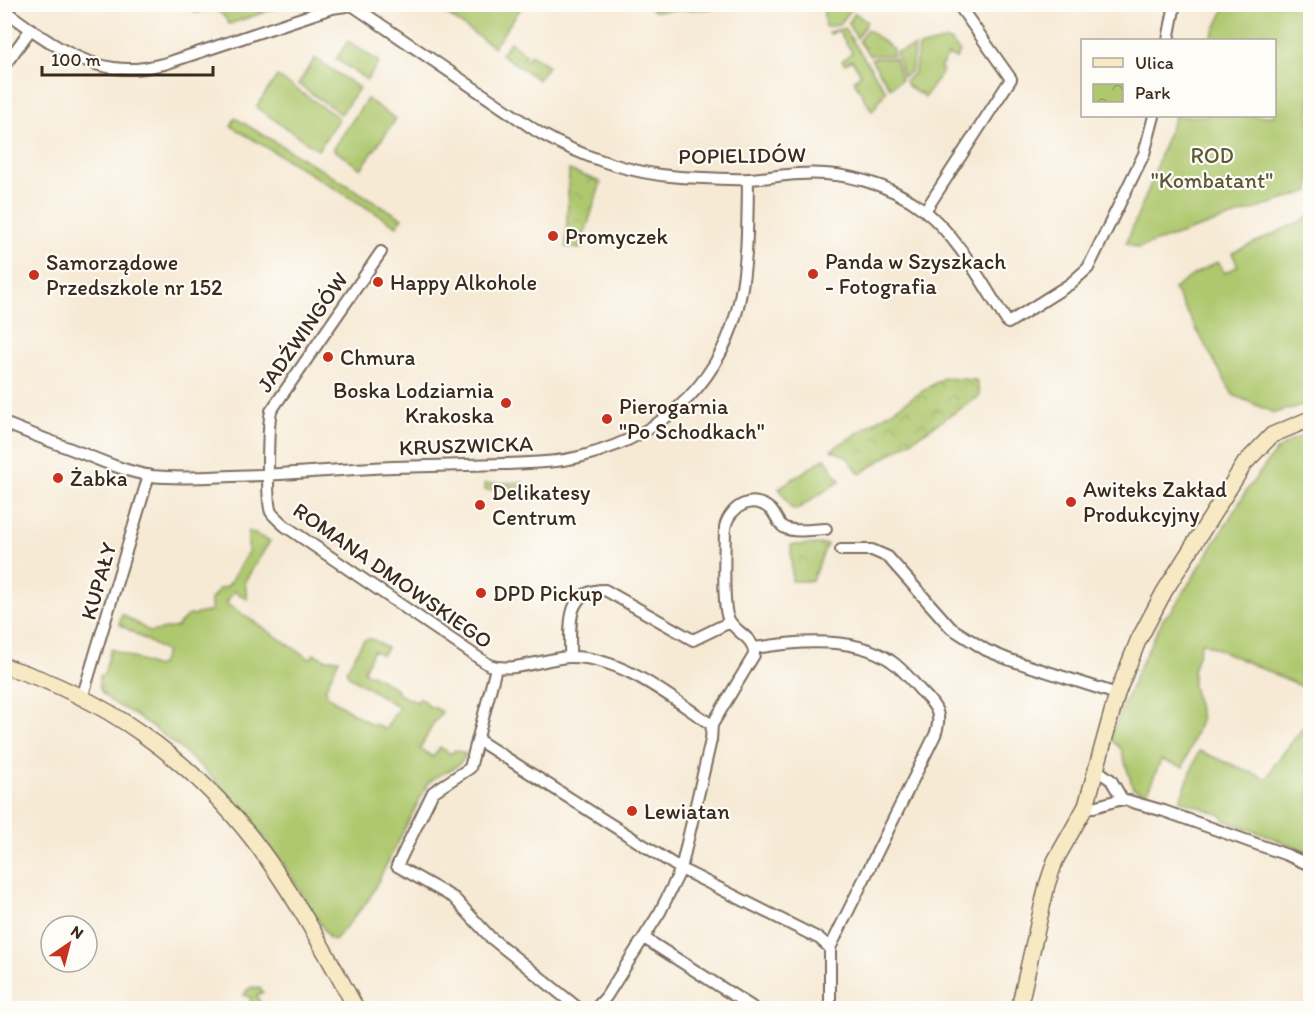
<svg xmlns="http://www.w3.org/2000/svg" width="1315" height="1013" viewBox="0 0 1315 1013" font-family="Itim,sans-serif">
<style>
.green{fill:#afc86e;stroke:#757946;stroke-width:1.5}
.park{fill:url(#park-crowns);stroke:#757946;stroke-width:1.5}
.lines{fill:none;stroke-linecap:round;stroke-linejoin:round}
.street-casing{stroke:#7c6d5e;stroke-width:14}
.secondary-casing{stroke:#7c6d5e;stroke-width:18}
.street{stroke:#fff;stroke-width:10}
.secondary{stroke:#f6e9c3;stroke-width:15}
.poi-dot{fill:#c8321e;stroke:#fdfcf7;stroke-width:2}
.labels{text-anchor:middle;stroke-width:4.5;stroke-linejoin:round;paint-order:stroke}
.street-label{font-size:22px;fill:#3b2a1e;stroke:#fdfcf7}
.park-label{font-size:22px;fill:#5e5936;stroke:#fdfcf7}
.poi-label{font-size:22px;fill:#3b2a1e;stroke:#fdfcf7;text-anchor:start}
</style>
<defs>
<pattern id="park-crowns" width="20" height="18" patternUnits="userSpaceOnUse" patternTransform="scale(1.5)"><rect width="20" height="18" fill="#afc86e"/><path d="M2 6a3 3 0 1 1 6 0M12 15a3 3 0 1 1 6 0" fill="none" stroke="#90a35a"/></pattern>
</defs>
<rect width="100%" height="100%" fill="#fdfcf7"/>
<filter id="ink" filterUnits="userSpaceOnUse"><feTurbulence type="fractalNoise" baseFrequency=".0167" numOctaves="2"/><feDisplacementMap in="SourceGraphic" scale="12" xChannelSelector="R" yChannelSelector="G"/><feConvolveMatrix kernelMatrix="1 2 1 2 8 2 1 2 1" color-interpolation-filters="sRGB"/></filter>
<filter id="wash" filterUnits="userSpaceOnUse"><feTurbulence type="fractalNoise" baseFrequency=".008" numOctaves="4" result="noise"/><feDisplacementMap in="SourceGraphic" scale="24" xChannelSelector="R" yChannelSelector="G"/><feGaussianBlur stdDeviation="1.35" result="paint"/><feColorMatrix in="noise" values="0 0 0 0 0 0 0 0 0 0 0 0 0 0 0 0 0 1.4 0 .05"/><feComposite in="paint" operator="in"/></filter>
<g filter="url(#wash)">
<rect width="100%" height="100%" fill="#f6ead5"/>
<!-- green -->
<path class="green" d="M190,5H250L261,12L266,5L275,9L229,24C220,7 212,8 195,13Z
M433,5H523L494,47Z
M823,5V4L855,5L839,25L825,27Z
M1226,5H1310V191L1138,248L1126,243L1152,181L1159,158L1175,116H1274V40H1210Z
M855,13L867,22L857,38L848,24Z
M844,28L886,91L872,111L854,81L861,74L852,60L845,64L842,61L852,52L838,30L831,34L828,32Z
M867,29L893,49V55H869L859,41Z
M946,40L950,41L960,52L956,59L948,55L940,68L943,70L925,97L920,92L919,94L907,85L905,81L914,73L919,47Z
M348,41L379,62L367,80L336,59Z
M915,47L911,71L903,77L896,52Z
M315,58L359,88L341,114L298,84Z
M872,58H895L901,80L890,88L871,59Z
M277,76L339,118L318,150L256,107Z
M367,99L396,119L361,169L333,149Z
M235,118L402,218L397,226L231,126Z
M1310,217V403L1274,413L1233,395L1174,289L1193,275L1217,262L1225,273L1238,266L1232,253Z
M1310,433V690L1202,642L1193,671V686L1201,718L1183,767L1161,760L1147,793L1133,788L1121,749L1110,738L1138,670L1163,619L1173,609L1202,563L1247,490L1275,452L1292,440Z
M825,458L840,481L796,510L791,508L779,488Z
M524,482V487L485,490L484,484Z
M248,531L270,541L245,581L247,599L234,591L226,603L310,659L314,654L325,659H339L326,687L327,696L370,724L378,725L385,730L399,707L349,676L346,671L363,641C372,635 379,644 387,648L382,655L373,650L364,671L370,675L372,674L397,689L396,692L409,700L410,698L417,702L420,698L432,708L434,707L442,712L433,724L420,749L433,757L440,747L451,754L455,750L466,754C459,771 441,771 428,783L369,899L335,940L329,938C287,867 248,805 184,752C168,738 151,725 133,714C125,709 113,704 106,697C100,692 98,684 100,676L104,674L111,649L156,667L161,664L166,652L119,624L122,614L150,632L177,627L187,616L212,611L210,601L219,589L228,586L248,552Z
M1310,719V845L1307,851L1225,820L1221,815L1180,800L1199,751L1267,779L1274,765Z
M252,987L259,988L263,992L257,996L263,1008H248L251,998L244,995L247,990Z"/>
<!-- park -->
<path class="park" d="M644,5H801L654,11Z
M510,42L526,54L523,57L527,60L531,54L548,66L538,80L501,54Z
M569,170L601,182L580,249L566,247Z
M943,378L976,380L980,396L860,474L846,456L831,450Z
M827,544L812,581H792L791,545Z"/>
</g>
<g filter="url(#ink)">
<g class="lines">
<defs>
<path id="street" d="M4,10C40,36 81,69 128,69C140,70 152,66 164,64L332,8L352,5L538,132C580,156 631,174 680,177C703,178 727,180 749,179C766,178 782,175 799,174C842,171 889,183 924,210C960,239 983,285 1008,323L1070,284L1088,268L1144,154L1154,116
M1168,40L1175,4
M4,66L31,29
M925,211L1011,79L958,4
M381,252L271,411C268,425 266,502 271,512C274,517 281,522 285,526L489,665C512,674 547,657 571,657C623,657 671,698 712,725
M4,423C31,434 58,444 84,454C106,463 128,472 152,476C179,479 206,477 232,476C286,475 340,469 394,467C430,466 466,465 503,464C529,463 557,463 583,456C624,445 660,427 689,397C749,334 747,260 748,179
M841,550H872L888,557L951,628L986,650L1010,660L1117,694
M755,648C796,641 856,636 891,661C903,669 912,681 921,691C936,706 943,714 935,735L830,948V1008
M570,657C571,626 564,590 605,590L693,640L730,622
M496,668L470,768L433,792L397,866L454,898L490,937L578,1008
M82,698L149,475
M478,740L681,869L820,939L830,948
M1097,770L1111,780L1122,799
M1086,806L1094,807L1122,799L1164,811L1287,855L1310,865
M644,938L752,1007
M596,1008L606,997L660,912L681,869L711,740L712,725L754,655C755,636 735,634 728,618C722,605 725,545 725,527C730,507 752,493 771,510C776,515 778,525 785,528C796,533 814,529 826,529"/>
<path id="secondary" d="M4,666C103,696 192,760 254,841C294,893 325,952 356,1008
M1019,1008L1047,885L1055,861L1086,806L1117,694L1138,641L1164,592L1245,463L1272,435L1310,419"/>
</defs>
<!-- street casing -->
<use href="#street" class="street-casing"/>
<!-- secondary casing -->
<use href="#secondary" class="secondary-casing"/>
<!-- street -->
<use href="#street" class="street"/>
<!-- secondary -->
<use href="#secondary" class="secondary"/>
</g>
</g>
<!-- markers -->
<g class="poi-dot">
<circle cx="553" cy="236" r="6"/>
<circle cx="813" cy="274" r="6"/>
<circle cx="34" cy="275" r="6"/>
<circle cx="378" cy="282" r="6"/>
<circle cx="328" cy="357" r="6"/>
<circle cx="506" cy="403" r="6"/>
<circle cx="607" cy="419" r="6"/>
<circle cx="58" cy="478" r="6"/>
<circle cx="1071" cy="502" r="6"/>
<circle cx="480" cy="505" r="6"/>
<circle cx="481" cy="593" r="6"/>
<circle cx="632" cy="811" r="6"/>
</g>
<g class="labels">
<!-- street labels -->
<g class="street-label">
<text transform="translate(742 155) rotate(-1)" y="8">POPIELIDÓW</text>
<text transform="translate(302 332) rotate(-55)" y="8">JADŹWINGÓW</text>
<text transform="translate(466 445) rotate(-2)" y="8">KRUSZWICKA</text>
<text transform="translate(393 575) rotate(35)" y="8">ROMANA DMOWSKIEGO</text>
<text transform="translate(98 581) rotate(-74)" y="8">KUPAŁY</text>
</g>
<!-- park labels -->
<g class="park-label">
<text x="1212" y="163">ROD<tspan x="1212" dy="25">"Kombatant"</tspan></text>
</g>
<!-- poi labels -->
<g class="poi-label">
<text x="565" y="244">Promyczek</text>
<text x="825" y="269">Panda w Szyszkach<tspan x="825" dy="25">- Fotografia</tspan></text>
<text x="46" y="270">Samorządowe<tspan x="46" dy="25">Przedszkole nr 152</tspan></text>
<text x="390" y="290">Happy Alkohole</text>
<text x="340" y="365">Chmura</text>
<text x="494" y="398" text-anchor="end">Boska Lodziarnia<tspan x="494" dy="25">Krakoska</tspan></text>
<text x="619" y="414">Pierogarnia<tspan x="619" dy="25">"Po Schodkach"</tspan></text>
<text x="70" y="486">Żabka</text>
<text x="1083" y="497">Awiteks Zakład<tspan x="1083" dy="25">Produkcyjny</tspan></text>
<text x="492" y="500">Delikatesy<tspan x="492" dy="25">Centrum</tspan></text>
<text x="493" y="601">DPD Pickup</text>
<text x="644" y="819">Lewiatan</text>
</g>
</g>
<!-- margin -->
<rect width="1315" height="1013" fill="none" stroke="#fdfcf7" stroke-width="24"/>
<!-- legend -->
<rect x="1081" y="39" width="195" height="78" fill="#fdfcf7" stroke="#afa8a0" stroke-width="1.5"/>
<rect x="1093" y="58" width="30" height="9" fill="#f6e9c3" stroke="#afa8a0" stroke-width="1.5"/>
<text x="1135" y="69" font-size="18" fill="#3b2a1e">Ulica</text>
<rect x="1093" y="84" width="30" height="18" fill="url(#park-crowns)" stroke="#afa8a0" stroke-width="1.5"/>
<text x="1135" y="99" font-size="18" fill="#3b2a1e">Park</text>
<!-- north arrow -->
<g transform="translate(69 944) rotate(35)"><circle r="28" fill="#fdfcf7" stroke="#afa8a0" stroke-width="1.5"/>
<path d="M0-4.5L10 22L0 15L-10 22Z" fill="#c8321e"/>
<text y="-9" font-size="16" font-weight="bold" text-anchor="middle" fill="#3b2a1e">N</text>
</g>
<!-- scale -->
<path d="M42 66v9h171v-9" fill="none" stroke="#3b2a1e" stroke-width="3"/>
<text x="51" y="66" font-size="18" fill="#3b2a1e" stroke="#fdfcf7" stroke-width="4.5" paint-order="stroke">100 m</text>
</svg>
